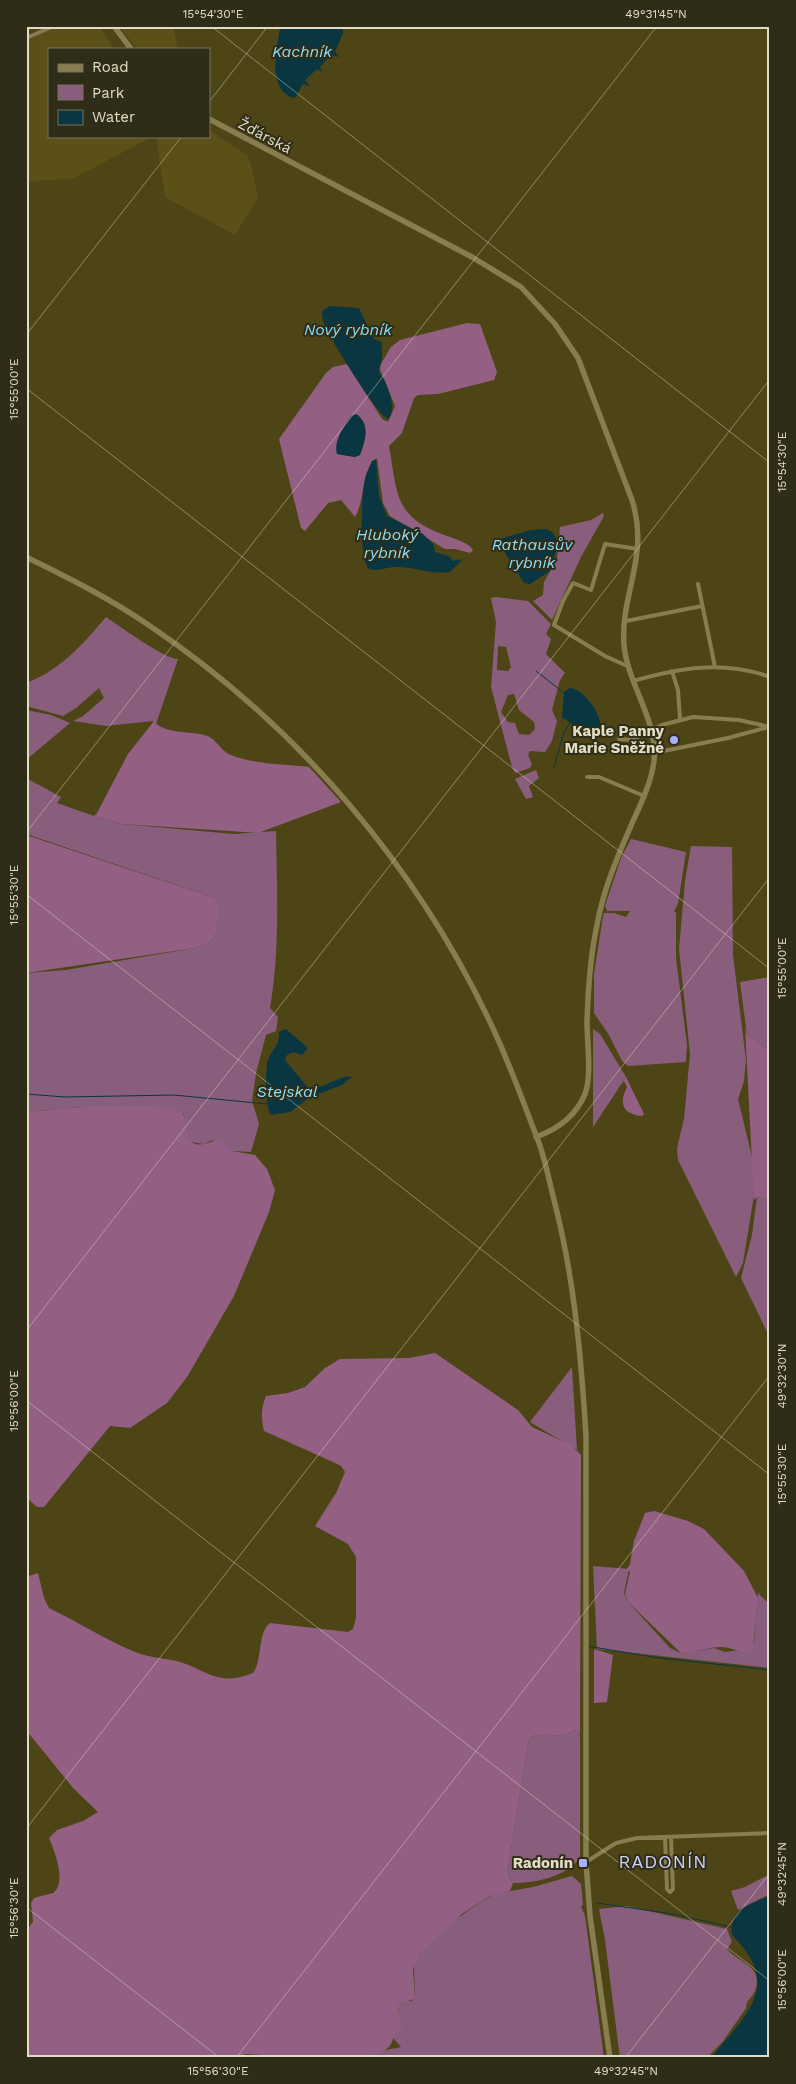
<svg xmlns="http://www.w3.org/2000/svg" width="796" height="2084" viewBox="0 0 796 2084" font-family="'Work Sans',sans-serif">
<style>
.built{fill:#5b5018}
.green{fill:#895e7c;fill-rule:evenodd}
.forest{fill:#936084;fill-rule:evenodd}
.water{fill:#093641}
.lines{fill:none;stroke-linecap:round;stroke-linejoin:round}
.stream{stroke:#093641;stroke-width:1}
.street{stroke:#877d4f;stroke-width:4}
.secondary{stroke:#877d4f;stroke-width:5.5}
.ticks{fill:none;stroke:#e1ddc4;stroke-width:1;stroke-opacity:0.45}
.poi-dot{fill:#a7b0fc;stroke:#2f2c18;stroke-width:2}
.labels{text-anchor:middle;stroke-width:4;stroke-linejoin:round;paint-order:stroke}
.street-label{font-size:15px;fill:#e1ddc4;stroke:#2f2c18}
.poi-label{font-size:15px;font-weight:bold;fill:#e1ddc4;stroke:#2f2c18;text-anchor:end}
.water-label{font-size:16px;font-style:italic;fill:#89dff8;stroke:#2f2c18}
.quarter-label{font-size:18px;letter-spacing:1px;fill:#cdd3fe;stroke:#2f2c18}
.neatline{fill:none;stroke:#e1ddc4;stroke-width:2}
.ticks-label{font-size:12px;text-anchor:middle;fill:#e1ddc4}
</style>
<rect width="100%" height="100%" fill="#4e4517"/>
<!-- built -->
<path class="built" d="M57,26H99L114,49H49V136H154L74,178L26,182V39Z
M119,26H173L178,49H137Z
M209,130L247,155L251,165L258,198L235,235L165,197L156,136H209Z"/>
<!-- green -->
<path class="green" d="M603,513L604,516L581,557L552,620L533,601L543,595L544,582L557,559L560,527L591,520Z
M496,597L528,601L551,624L546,634L551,639L546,654L565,673L560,680L552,710L557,721L552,741L545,752L530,751L528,755L532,764L530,768L515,773L512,767L491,687L496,622L491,598ZM498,646L506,647L511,667L508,671L497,670ZM514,694L519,710L534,722L535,729L529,735L519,734L515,723L508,722L501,712L508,695Z
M106,617C120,626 164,659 178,659L156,724L153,721L106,726L73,721L83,716L104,698L99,688L76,708L63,716L26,706V683C61,670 83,644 106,617Z
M26,710L51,715L70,723L26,760Z
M536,770L539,778L529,786L533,797L526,799L515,779Z
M26,778L61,797L57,803L94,816L97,813V817L122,824L234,834L276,831C277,890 280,950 270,1008L278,1017L276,1031L266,1035L256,1073L252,1101L259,1124L251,1152L232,1151L213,1140L204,1144L190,1142L186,1133L184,1114L173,1108L82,1107L26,1112V973L66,970L195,948C217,942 219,934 217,913C217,908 217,902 215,898L26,834Z
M631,839L686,852L678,904L674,911L676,913V958L687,1045L686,1062L628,1066L622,1061L609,1035L594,1013V974L603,916L604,913H614L626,917L630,911H607L605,906L621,858Z
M691,846L732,847L733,955L746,1060L744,1081L738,1099L753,1161L754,1195L743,1263L736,1277L678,1160L677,1148L684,1119L690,1054L679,949L685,881Z
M770,977V1051L747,1035L740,982Z
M593,1029L600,1034L626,1077L593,1127Z
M757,1197L770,1200V1338L741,1278L752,1235Z
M572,1367L577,1450L530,1422Z
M593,1566L629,1569L624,1593L628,1602L670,1648L681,1653L714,1648L725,1652L749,1649L754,1642L758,1593L770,1605V1668L597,1649Z
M574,1730L579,1732L580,1737V1858C565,1877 536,1883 513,1883L509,1878L508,1869L529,1738C543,1730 561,1741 574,1730Z
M770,1874V1894L738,1910L731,1891L745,1887Z
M572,1876L581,1884L583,1905L581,1906L585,1916L604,2058H326L350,2057L401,2047L393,2038L399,2017L398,2006L402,2001H411L415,1999L414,1964L419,1956L455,1920L481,1902L494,1894L533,1887Z
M627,1906L727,1929L732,1942L727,1949C737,1962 762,1965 756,1988C754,1997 746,1999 746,2008L724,2040L707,2058H620L605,1940L599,1909Z"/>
<!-- forest -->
<path class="forest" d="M467,323L480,324L497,372L494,380L438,394L418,395L414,398L402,433L389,446C398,497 394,518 450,537C457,540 469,543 473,550L470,553L455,549H445L390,516L383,503L377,458C360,474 366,498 355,517L341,500L328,503L305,531L301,528L279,439L326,373L333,367L347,364L382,419L388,422L395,406L379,367L391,347L400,340ZM356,414C371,424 365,441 360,455L354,457L337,454Z
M154,721C163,734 190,731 204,735C216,737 220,751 231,755C256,765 285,764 309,767L341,802L258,833L122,824L97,817V813L128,754Z
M26,835L215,898C218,903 218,907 218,913C218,935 217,942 195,948L26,973Z
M745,1027L747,1035L770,1051V1200L757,1197L754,1200Z
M626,1077L644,1114L642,1116C624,1114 618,1105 627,1087L624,1081L620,1086Z
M143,1106L173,1108L182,1112C190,1124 181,1148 204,1144C210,1143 214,1140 220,1139L232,1151L255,1155L267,1169L275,1190L269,1212L234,1296L187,1377L167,1403L130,1428L110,1426L44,1507H37L26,1497V1112L82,1107Z
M435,1353L518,1410L532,1427L571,1445L581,1455L580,1735L579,1732L574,1730C561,1741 543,1730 529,1738L508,1869L509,1878L513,1883L510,1891L490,1896L462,1914L419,1956L413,1969L415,1999L400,2003L398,2010L402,2028L396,2032C392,2038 393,2046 385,2050C355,2065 280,2056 246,2054L237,2058H26V1931L33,1922L31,1903L34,1898L53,1893C67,1883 55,1852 49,1838L57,1830L83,1821L98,1812L74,1789L26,1730V1577L38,1573L44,1598L49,1608C78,1622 106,1640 135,1652C150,1658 165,1658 180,1662C209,1671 218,1687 253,1673C263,1660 257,1633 270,1623L348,1632L353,1629L356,1618V1557L348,1544L315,1526L336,1493L345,1472L341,1466L333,1462L264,1431C261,1418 261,1408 266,1396L288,1393L305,1387L325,1368L340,1359L409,1358Z
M654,1511L688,1521L704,1529L744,1571L758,1598L753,1647C742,1656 733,1647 722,1647C708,1647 695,1652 681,1653L628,1602L625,1594L630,1572L627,1569L630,1564L634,1541L645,1513Z
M594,1649L613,1655L607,1702L594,1703Z"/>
<!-- water -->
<path class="water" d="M285,26H343V33L335,52L340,57L331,55L320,67L322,72L317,69L305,80L310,86L303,84L295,98C266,92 277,48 280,28Z
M330,306L359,308L374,339L382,342V359L379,371C380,376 383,377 385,381C389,391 397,411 388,419C378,416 331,340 325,326C323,322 322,316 322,311Z
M356,414C371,424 365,441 360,455L355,457L337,454C333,442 344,426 351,416Z
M376,459L379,496L387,516L423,534L433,544L435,552L449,556L453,561L463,559L450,572C431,575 414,566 395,567C385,567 377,573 368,568C359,554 361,496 365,479C366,473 370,466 372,461Z
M545,529C565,533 554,558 550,571L530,584L524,583L497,540L530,530Z
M570,688C585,689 607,720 599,735H588L562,717L564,692Z
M286,1029L308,1048L302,1055L293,1052L287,1055L285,1060L309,1089C323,1089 341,1074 352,1077L342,1085L310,1097L290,1112L271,1115C265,1108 265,1070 268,1060C272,1049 280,1045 279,1032Z
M770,1896V2058H711C747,2013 783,1986 732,1935C729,1910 750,1904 770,1896Z"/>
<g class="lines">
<!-- stream -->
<path class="stream" d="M536,671L564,693
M554,768L563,735L570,722
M26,1094L65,1097L174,1095L267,1104
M587,1646L659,1658L770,1670
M597,1903L673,1914L731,1927"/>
<!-- street -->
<path class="street" d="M26,38L54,26
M698,584L715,667
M626,621L702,606
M627,666L605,656L554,625L563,601L573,583L591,590L605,544L638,549
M672,671L678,690L680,719
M633,681C679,668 723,660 770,677
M619,739L632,740L662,725L693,717L739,720L770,727
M654,753L728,738L765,728
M587,777H599L644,796
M665,1837L667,1889L670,1892L673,1889L671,1837
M586,1862L616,1843L637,1838L770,1833"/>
<!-- secondary -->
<path class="secondary" d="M114,26L131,49
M209,119L472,257L521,287L555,324L578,358L632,500C650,557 620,594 624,645C628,686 658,719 654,761C651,785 639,807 630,828C616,860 603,891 597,925C590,957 588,989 587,1022C587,1042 592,1076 585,1094C576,1116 558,1129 536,1137
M26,557C67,577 109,598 147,624C298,725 421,870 496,1035C512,1070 525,1107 539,1143C545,1160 549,1179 553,1196C574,1275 581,1355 586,1436V1862L590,1916L610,2058"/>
</g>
<!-- ticks -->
<path class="ticks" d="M211,26L770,463M209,102L268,26M26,335L182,136M26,388L770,969M26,833L657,26M26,894L770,1475M26,1331L770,379M26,1400L770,1981M26,1829L770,877M26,1907L220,2058M236,2058L770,1375M625,2058L770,1873"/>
<!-- markers -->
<g class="poi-dot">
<circle cx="674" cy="740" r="5"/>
<rect x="578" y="1858" width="10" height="10" rx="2.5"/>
</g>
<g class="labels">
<!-- street labels -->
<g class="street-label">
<text transform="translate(265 136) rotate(28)" y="5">Žďárská</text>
</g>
<!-- poi labels -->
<g class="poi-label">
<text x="664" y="736">Kaple Panny<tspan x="664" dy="17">Marie Sněžné</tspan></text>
<text x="573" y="1868">Radonín</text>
</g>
<!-- water labels -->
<g class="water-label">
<text x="302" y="57">Kachník</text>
<text x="348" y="335">Nový rybník</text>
<text x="387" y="540">Hluboký<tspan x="387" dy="18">rybník</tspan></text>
<text x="532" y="550">Rathausův<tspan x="532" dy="18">rybník</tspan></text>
<text x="287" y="1097">Stejskal</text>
</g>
<!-- quarter labels -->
<g class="quarter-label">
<text x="663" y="1868">RADONÍN</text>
</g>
</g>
<!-- border -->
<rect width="796" height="2084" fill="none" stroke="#2f2c18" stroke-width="55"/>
<!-- legend -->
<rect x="48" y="48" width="162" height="90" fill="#2f2c18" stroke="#76735d"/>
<rect x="58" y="64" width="25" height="8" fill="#877d4f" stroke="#76735d"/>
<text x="92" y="72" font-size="15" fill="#e1ddc4">Road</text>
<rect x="58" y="85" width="25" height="15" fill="#895e7c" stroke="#76735d"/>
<text x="92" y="98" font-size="15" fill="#e1ddc4">Park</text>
<rect x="58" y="110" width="25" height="15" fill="#093641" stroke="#76735d"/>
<text x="92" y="122" font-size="15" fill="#e1ddc4">Water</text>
<rect x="28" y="28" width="740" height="2028" class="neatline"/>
<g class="ticks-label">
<text x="213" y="18">15°54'30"E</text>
<text x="656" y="18">49°31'45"N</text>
<text transform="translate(14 389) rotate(-90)" y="4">15°55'00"E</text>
<text transform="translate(782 462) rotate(-90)" y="4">15°54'30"E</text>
<text transform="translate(14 895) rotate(-90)" y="4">15°55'30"E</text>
<text transform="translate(782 968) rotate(-90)" y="4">15°55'00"E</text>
<text transform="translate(782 1376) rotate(-90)" y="4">49°32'30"N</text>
<text transform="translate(14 1401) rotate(-90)" y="4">15°56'00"E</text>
<text transform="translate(782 1474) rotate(-90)" y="4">15°55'30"E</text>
<text transform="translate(782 1874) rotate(-90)" y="4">49°32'45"N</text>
<text transform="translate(14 1908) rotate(-90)" y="4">15°56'30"E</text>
<text transform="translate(782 1980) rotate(-90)" y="4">15°56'00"E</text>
<text x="218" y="2075">15°56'30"E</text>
<text x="626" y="2075">49°32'45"N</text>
</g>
</svg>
